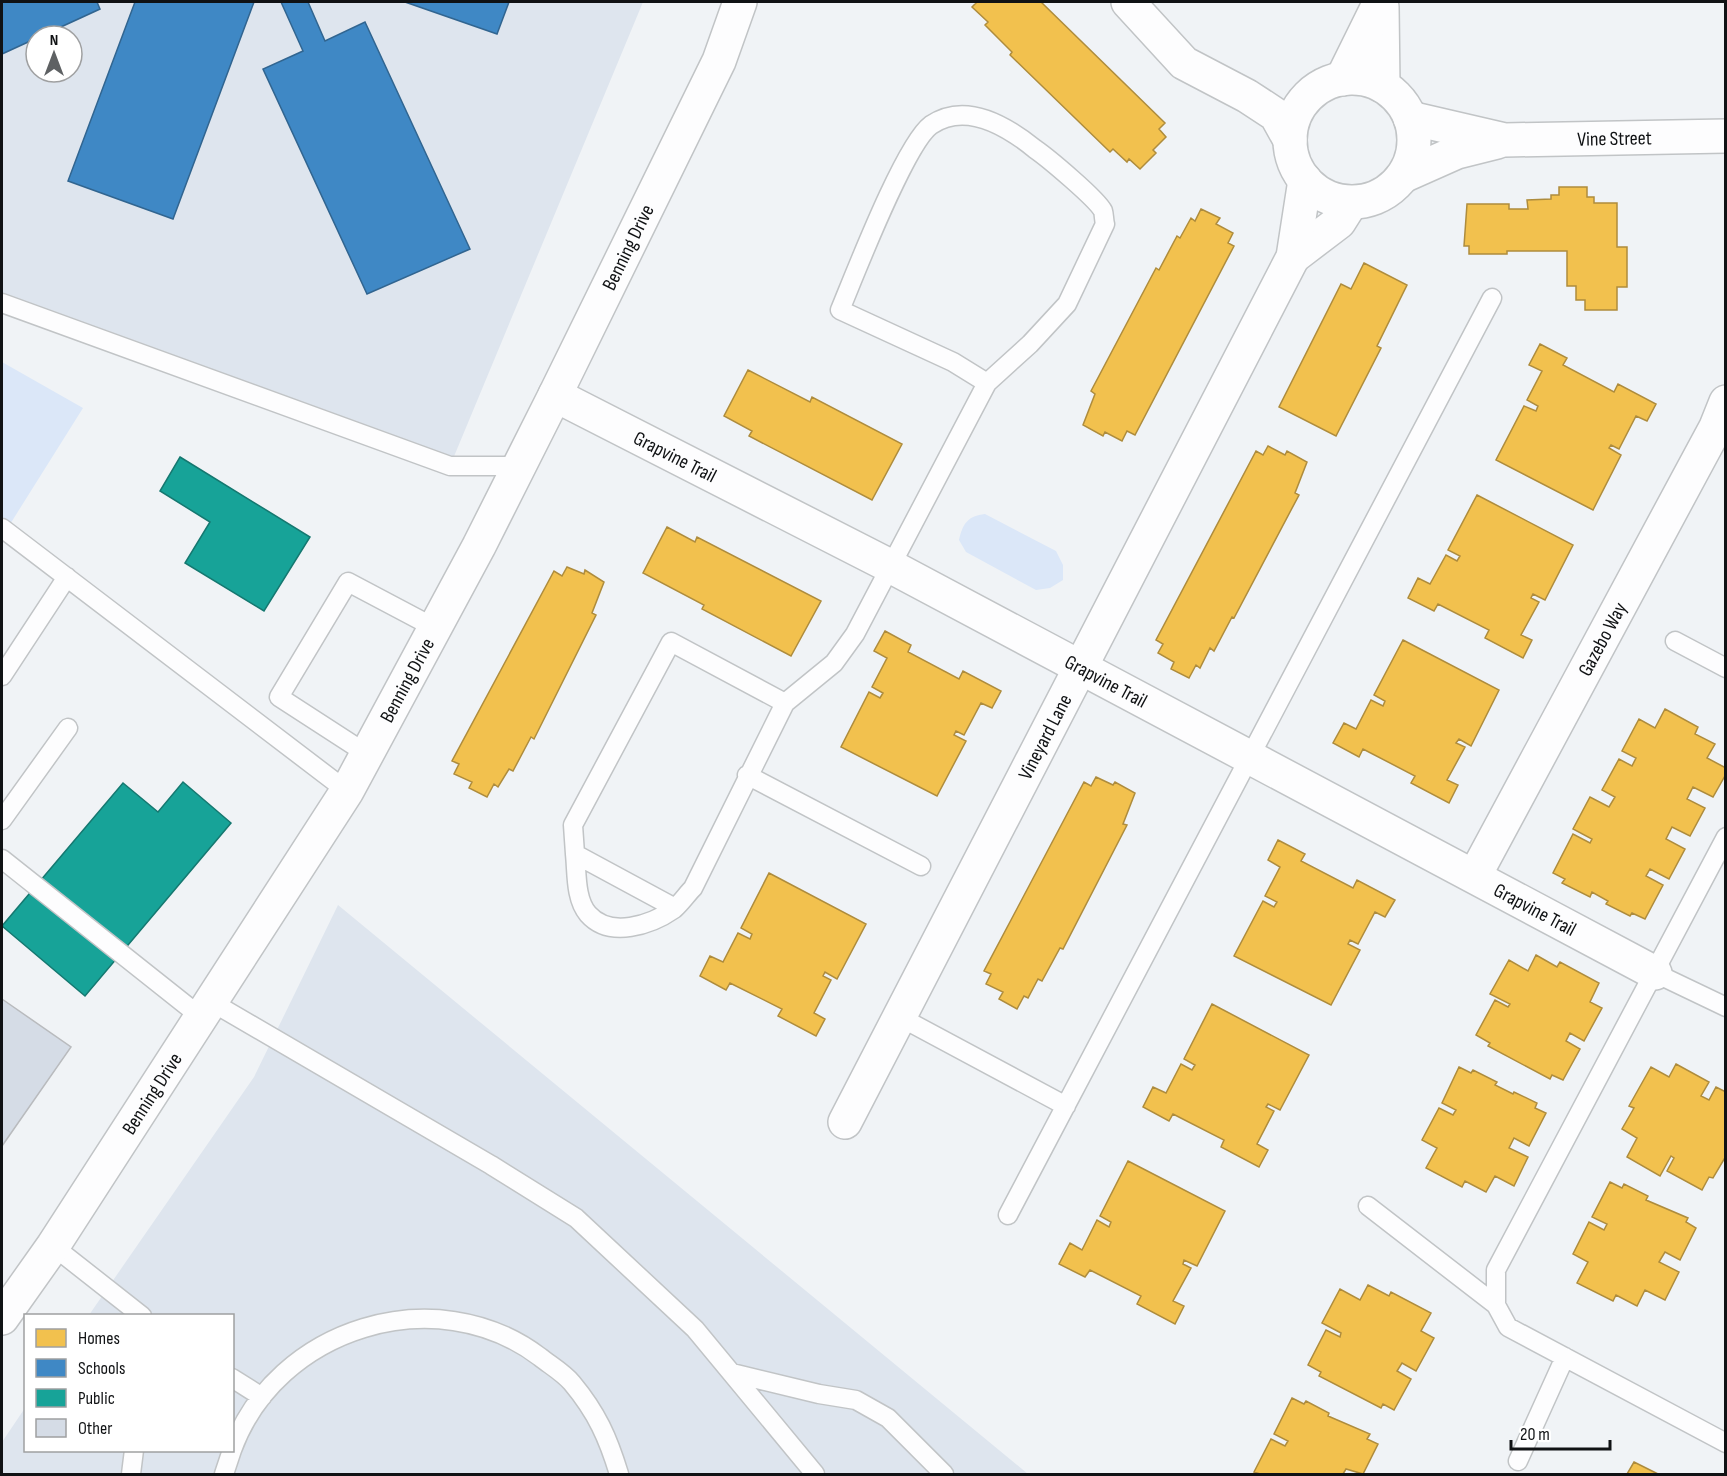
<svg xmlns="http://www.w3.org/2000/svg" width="1727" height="1476" viewBox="0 0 1727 1476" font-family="'Sofia Sans Condensed',sans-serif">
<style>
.built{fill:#dee5ee;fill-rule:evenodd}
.green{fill:#dbe7f8}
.homes{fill:#f2c14e;stroke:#ae8c3d;stroke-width:1.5}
.schools{fill:#3f88c5;stroke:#316590;stroke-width:1.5}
.public{fill:#17a398;stroke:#157870;stroke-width:1.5}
.building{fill:#d5dce6;stroke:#b9bbbe;stroke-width:1.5}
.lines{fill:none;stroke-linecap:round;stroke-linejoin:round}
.service-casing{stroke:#c1c4c6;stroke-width:21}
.minor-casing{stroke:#c1c4c6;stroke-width:36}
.service{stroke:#fdfdfe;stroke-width:18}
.minor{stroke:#fdfdfe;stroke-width:33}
.labels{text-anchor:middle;stroke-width:6;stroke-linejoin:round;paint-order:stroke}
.street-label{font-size:20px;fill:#101214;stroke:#fff}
</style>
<rect width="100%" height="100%" fill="#f0f3f6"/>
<!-- built -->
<path class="built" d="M2,2H643L450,466L2,295ZM36,36H72V72H36Z
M338,905L1028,1474H2V1442L25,1408L26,1450H232V1316L89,1315L254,1077Z"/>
<!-- green -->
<path class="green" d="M2,362L83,408L2,537Z
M985,514L1056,551L1063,565V580L1050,588L1036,590L966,552L959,540C963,523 968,516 985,514Z"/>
<!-- homes -->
<path class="homes" d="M974,2H1041L1165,123L1159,129L1166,137L1153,150L1156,153L1140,169L1129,159L1127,162L1113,149L1110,152L1010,55L1012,52L985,25L988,22L972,7L976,3Z
M1559,187H1587V197H1594V203H1617V247H1627V287H1617V310H1585V300H1576V286H1567V251H1507V254H1469V246H1464L1467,204H1509V209H1528L1527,200L1551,199V195H1559Z
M1201,209L1220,218L1216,224L1233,233L1228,243L1234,246L1135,435L1127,431L1122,441L1105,432L1103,436L1083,425L1095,394L1091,391L1156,268L1159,270L1177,236L1180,238L1191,218L1195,221Z
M1364,263L1407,285L1377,346L1381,348L1336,436L1279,407L1341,284L1351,289Z
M1540,344L1567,358L1563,365L1614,392L1618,384L1656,404L1647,421L1636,416L1619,449L1611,445L1609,448L1621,455L1593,510L1496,460L1524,406L1536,411L1538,406L1527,400L1542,371L1529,365Z
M748,370L810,402L812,397L902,444L872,500L749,436L752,431L724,416Z
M1268,446L1285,455L1287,451L1307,462L1295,493L1299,495L1234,618L1232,617L1214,651L1210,648L1200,668L1196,665L1189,678L1171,669L1174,662L1158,653L1163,644L1156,640L1256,451L1263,455Z
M1477,495L1573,545L1545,600L1533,594L1531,598L1539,602L1521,635L1532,640L1523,658L1485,638L1489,630L1438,604L1434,611L1408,598L1418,578L1430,584L1446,555L1457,561L1460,556L1448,550Z
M667,527L695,542L697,537L821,601L791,656L702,609L704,605L643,573Z
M567,567L584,574L585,570L604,582L592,613L596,615L534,739L531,737L513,771L509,769L498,787L494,784L487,797L469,788L472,782L454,774L459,764L452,761L554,571L562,576Z
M885,631L911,645L908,652L959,679L963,671L1001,691L992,708L981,703L964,735L956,731L954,735L966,741L937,796L841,747L869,692L880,698L883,693L872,687L887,658L874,651Z
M1403,640L1499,690L1471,746L1459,739L1456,743L1465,747L1447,780L1458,785L1449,803L1411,783L1415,776L1363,749L1359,757L1333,743L1344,723L1356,729L1371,700L1383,706L1385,701L1374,695Z
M1665,709L1698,727L1695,734L1715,744L1707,758L1726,768V774L1713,797L1693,787L1687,799L1705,808L1690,836L1672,827L1666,839L1685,849L1669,879L1650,869L1646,876L1663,885L1645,919L1632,913L1630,916L1606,904L1608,901L1592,892L1590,897L1562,883L1565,879L1553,873L1573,834L1590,843L1592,839L1573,829L1590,797L1609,807L1615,797L1602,790L1619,759L1632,766L1636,758L1622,751L1639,719L1655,728Z
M1096,777L1113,785L1115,782L1135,793L1123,824L1127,825L1063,949L1060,948L1042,981L1038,979L1028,998L1024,996L1017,1009L999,999L1003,992L986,984L991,974L984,971L1084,782L1091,786Z
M1278,840L1305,854L1301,861L1353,888L1357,880L1395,900L1385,917L1375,912L1358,944L1350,940L1348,944L1360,950L1331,1005L1234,956L1263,901L1274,907L1277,902L1265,896L1280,867L1268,860Z
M769,873L866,924L837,979L825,972L823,976L831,980L814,1013L825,1019L816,1036L778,1016L782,1009L730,983L726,990L700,976L710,956L723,962L738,933L750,939L752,934L741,928Z
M1536,955L1557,967L1560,962L1599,983L1590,1002L1602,1008L1584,1041L1570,1033L1566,1041L1580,1049L1563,1080L1552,1075L1550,1079L1488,1046L1490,1043L1476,1035L1495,1000L1508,1007L1510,1004L1490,994L1509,960L1528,971Z
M1212,1004L1309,1055L1280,1110L1268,1104L1266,1107L1274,1111L1257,1144L1268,1150L1259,1167L1221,1147L1224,1140L1173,1114L1169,1121L1143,1107L1153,1087L1166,1093L1181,1064L1192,1070L1195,1065L1184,1059Z
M1676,1064L1709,1082L1701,1096L1709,1100L1716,1087L1726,1092V1156L1713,1178L1709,1177L1702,1190L1667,1171L1674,1158L1671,1156L1660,1176L1627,1157L1637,1138L1622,1129L1634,1108L1629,1106L1651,1067L1669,1077Z
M1459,1067L1471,1073L1473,1070L1497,1082L1495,1085L1513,1094L1514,1092L1537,1103L1535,1108L1546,1113L1529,1146L1514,1138L1509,1148L1528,1157L1514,1186L1495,1176L1486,1192L1465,1181L1462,1187L1426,1168L1437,1148L1422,1140L1439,1108L1453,1115L1456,1110L1442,1103Z
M1128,1161L1225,1211L1197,1266L1184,1260L1183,1264L1191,1268L1173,1301L1184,1306L1175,1324L1137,1304L1141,1296L1090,1270L1085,1277L1059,1264L1070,1243L1082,1250L1097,1220L1109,1227L1111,1222L1100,1216Z
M1610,1182L1622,1188L1624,1184L1648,1196L1646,1200L1688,1218L1686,1222L1696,1228L1680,1260L1665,1252L1659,1262L1679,1272L1665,1300L1645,1290L1637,1306L1616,1295L1613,1301L1577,1283L1588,1262L1573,1254L1589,1222L1604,1230L1607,1224L1592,1217Z
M1368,1285L1389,1296L1391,1292L1431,1313L1421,1331L1434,1338L1416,1371L1402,1363L1397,1371L1411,1379L1394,1410L1383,1404L1381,1408L1319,1376L1321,1372L1308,1365L1326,1330L1340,1337L1341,1333L1322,1323L1340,1289L1360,1300Z
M1292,1398L1304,1404L1306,1401L1329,1413L1328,1416L1370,1434L1367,1439L1378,1444L1363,1474L1346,1469L1343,1474H1260L1254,1472L1271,1439L1285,1446L1288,1441L1274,1434Z
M1634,1462L1658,1474H1627Z"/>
<!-- schools -->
<path class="schools" d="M2,2H97L100,9L2,54Z
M135,2H254L173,219L68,181Z
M281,2H308L325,41L365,22L470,249L367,294L263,69L303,51Z
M405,2H509L497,34Z"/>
<!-- public -->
<path class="public" d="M180,457L310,537L264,611L185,563L210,522L160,491Z
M183,782L231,823L85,996L2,926L123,783L158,812Z"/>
<!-- building -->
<path class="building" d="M2,999L71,1047L2,1146Z"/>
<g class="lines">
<defs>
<path id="service" d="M2,303L450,466H519
M2,528L347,791
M1675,641L1726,668
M2,676L67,577
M367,754L279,697L348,582L435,628
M747,775L921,866
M2,820L68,728
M1726,837L1496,1270V1305L1508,1327L1726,1443
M575,854C577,872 575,899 588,914C610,939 651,925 674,909C681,903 687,894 693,888L785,703L834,663L855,634L987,383L1030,344L1067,304L1105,224C1104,221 1104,214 1103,211C1097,199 1048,158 1035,149C1008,127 966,101 931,125C905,144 855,274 840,310L953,362L987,383
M2,859L201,1017
M675,908L575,854L573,825L671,642L785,703
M1655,973L1726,1007
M210,1001L491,1165L576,1218L695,1329L815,1474
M900,1017L1066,1106
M1368,1206L1496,1305
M1008,1215L1492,298
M53,1246L142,1316
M732,1373L819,1394L856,1400L888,1418L944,1474
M232,1378L262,1397
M232,1450C276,1328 436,1278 540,1357C550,1365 564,1373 572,1383C597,1413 608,1438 619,1474
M1518,1461L1565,1357
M131,1474L134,1450
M224,1474L232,1450"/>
<g id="minor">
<path d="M1128,2L1184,63L1247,96L1276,115L1290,140"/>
<path d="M1382,7L1383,86"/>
<circle cx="1352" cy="140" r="62"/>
<path d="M1342,79L1380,2"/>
<path id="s1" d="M1410,118L1505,140L1726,136"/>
<path d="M1403,176L1457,152L1497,142"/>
<path d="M1293,257L1339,222L1351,203"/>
<path id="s2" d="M555,395L890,566L1655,973"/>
<path id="s3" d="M1475,875L1716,427L1726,402"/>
<path id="s4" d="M845,1122L1293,257L1305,180"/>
<path id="s5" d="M2,1318L53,1246L347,791L479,546L555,395L719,61L740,2"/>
</g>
</defs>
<!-- service casing -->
<use href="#service" class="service-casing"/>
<!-- minor casing -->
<use href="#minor" class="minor-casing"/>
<!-- service -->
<use href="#service" class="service"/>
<!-- minor -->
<use href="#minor" class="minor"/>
</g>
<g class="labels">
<!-- street labels -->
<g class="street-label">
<text dy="7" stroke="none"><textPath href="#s1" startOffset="207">Vine Street</textPath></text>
<text dy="7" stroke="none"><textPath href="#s5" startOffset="1242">Benning Drive</textPath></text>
<text dy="7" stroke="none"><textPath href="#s2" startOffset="135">Grapvine Trail</textPath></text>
<text dy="7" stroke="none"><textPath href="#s3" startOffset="268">Gazebo Way</textPath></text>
<text dy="7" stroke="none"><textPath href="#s5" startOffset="756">Benning Drive</textPath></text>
<text dy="7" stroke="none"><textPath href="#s2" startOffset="621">Grapvine Trail</textPath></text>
<text dy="7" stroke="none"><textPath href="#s4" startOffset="434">Vineyard Lane</textPath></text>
<text dy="7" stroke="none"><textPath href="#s2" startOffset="1107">Grapvine Trail</textPath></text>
<text dy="7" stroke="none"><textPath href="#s5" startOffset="270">Benning Drive</textPath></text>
</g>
</g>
<!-- border -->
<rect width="1727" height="1476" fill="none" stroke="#101214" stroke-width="6"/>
<!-- legend -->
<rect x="24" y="1314" width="210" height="138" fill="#ffffff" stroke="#9fa0a1" stroke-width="1.5"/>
<rect x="36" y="1329" width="30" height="18" fill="#f2c14e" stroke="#9fa0a1" stroke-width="1.5"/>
<text x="78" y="1344" font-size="18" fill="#101214">Homes</text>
<rect x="36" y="1359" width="30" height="18" fill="#3f88c5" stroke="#9fa0a1" stroke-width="1.5"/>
<text x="78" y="1374" font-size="18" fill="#101214">Schools</text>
<rect x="36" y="1389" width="30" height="18" fill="#17a398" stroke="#9fa0a1" stroke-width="1.5"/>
<text x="78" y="1404" font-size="18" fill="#101214">Public</text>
<rect x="36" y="1419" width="30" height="18" fill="#d5dce6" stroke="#9fa0a1" stroke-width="1.5"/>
<text x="78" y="1434" font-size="18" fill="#101214">Other</text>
<!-- north arrow -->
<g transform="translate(54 54)"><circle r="28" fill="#ffffff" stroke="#9fa0a1" stroke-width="1.5"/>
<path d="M0-4.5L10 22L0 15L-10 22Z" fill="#5e6163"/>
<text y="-9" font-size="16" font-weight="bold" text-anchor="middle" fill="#101214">N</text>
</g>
<!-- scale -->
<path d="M1511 1440v9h99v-9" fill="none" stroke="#101214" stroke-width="3"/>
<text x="1520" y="1440" font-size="18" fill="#101214" stroke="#ffffff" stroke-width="4.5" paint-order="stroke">20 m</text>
</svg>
